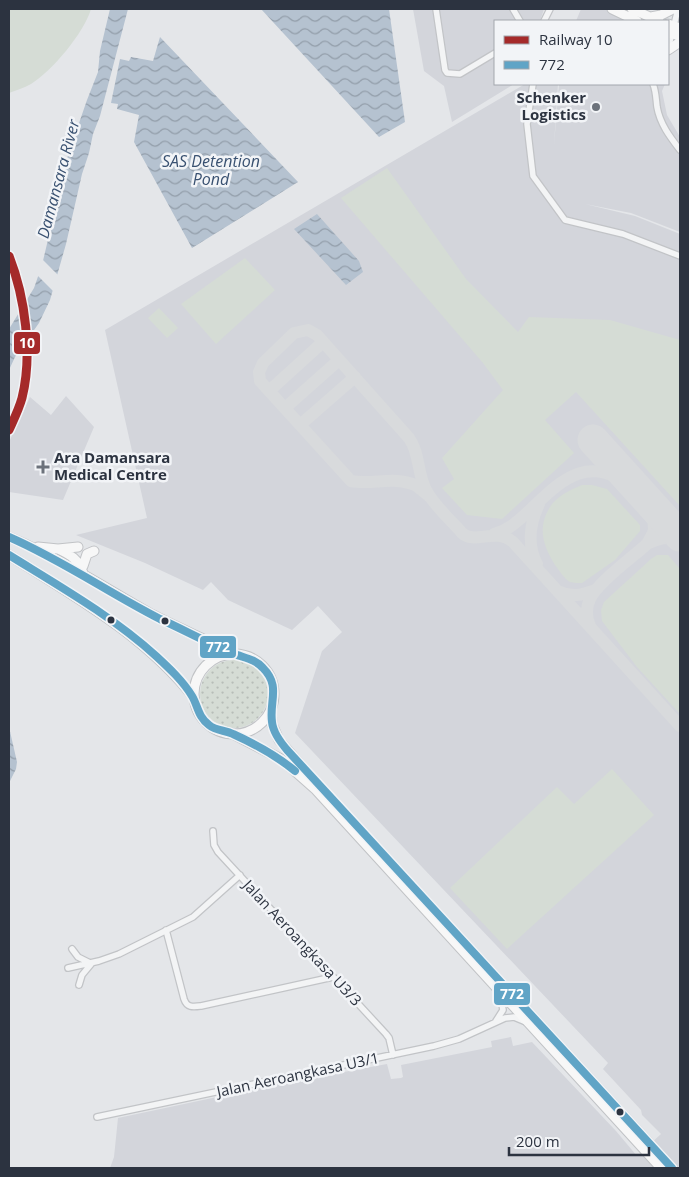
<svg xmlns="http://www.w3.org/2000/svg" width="689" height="1177" viewBox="0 0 689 1177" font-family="'Open Sans',sans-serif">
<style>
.built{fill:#d3d5db}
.green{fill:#d5dcd5}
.garden{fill:url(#garden-dots)}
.water{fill:url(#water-waves)}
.pier{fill:#e4e6e9}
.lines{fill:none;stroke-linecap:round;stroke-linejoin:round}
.taxiway{stroke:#d8dadc;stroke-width:12}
.runway{stroke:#d8dadc;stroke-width:31}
.street-casing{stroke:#c2c4c7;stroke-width:8}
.primary-casing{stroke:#c1c3c6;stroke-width:11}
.street{stroke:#f3f4f5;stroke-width:5.5}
.primary{stroke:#f7f7f7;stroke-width:9}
.bus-1-casing{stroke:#f2f4f7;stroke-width:11}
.bus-1{stroke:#60a4c6;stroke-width:8}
.rail-1-casing{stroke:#f2f4f7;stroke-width:12}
.rail-1{stroke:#a52a2a;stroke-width:9}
.poi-dot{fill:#6c727b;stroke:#f2f4f7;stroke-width:2}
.bus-dot{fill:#2c3340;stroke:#f2f4f7;stroke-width:2}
.labels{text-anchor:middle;stroke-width:5;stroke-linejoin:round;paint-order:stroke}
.poi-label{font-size:15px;font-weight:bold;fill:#2c3340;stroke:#f2f4f7;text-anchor:end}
.street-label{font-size:15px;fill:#2c3340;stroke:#f2f4f7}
.water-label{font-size:16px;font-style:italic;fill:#395171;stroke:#f2f4f7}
.line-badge{stroke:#f2f4f7;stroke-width:2}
.badge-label{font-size:14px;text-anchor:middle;font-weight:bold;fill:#fff}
</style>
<defs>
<pattern id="garden-dots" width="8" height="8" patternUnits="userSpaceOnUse" patternTransform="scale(1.25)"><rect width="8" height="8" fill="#d5dcd5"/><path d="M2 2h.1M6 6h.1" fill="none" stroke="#b7bdb8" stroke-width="1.8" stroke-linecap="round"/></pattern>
<pattern id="water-waves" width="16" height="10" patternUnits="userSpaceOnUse" patternTransform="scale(1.25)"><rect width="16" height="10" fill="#b5c2d0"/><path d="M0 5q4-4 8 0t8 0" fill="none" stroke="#939eaa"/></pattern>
</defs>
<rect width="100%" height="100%" fill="#e4e6e9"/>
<!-- built -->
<path class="built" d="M413,9H544L540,21H495V84H514L452,122L444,86L424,71Z
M581,9H607L631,21H576Z
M525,84H558L554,145L559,84H665L662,91L667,115L680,137V232L631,213L585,204L635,216L680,234V1168H110L114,1157L118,1118L274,1085L387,1064L391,1079L401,1078L403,1077L401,1065L492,1047L491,1041L511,1037L513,1046L532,1042L616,1131L637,1156L661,1134L642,1115L641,1110L603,1069L608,1063L295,733L322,651L342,632L318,606L292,630L228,600L211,582L203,590L145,563L76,535L147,518L105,330Z
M66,396L94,427L63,500L9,492V442L30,397L51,415Z"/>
<!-- green -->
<path class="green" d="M9,9H91C84,33 52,71 31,84C24,88 16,90 9,93Z
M387,168L466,279L518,332L529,317L610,320L680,340V506L576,392L545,420L574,453L502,519L467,515L442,488L454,479L442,458L503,390L483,363L341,198Z
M245,258L275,290L216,344L181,304Z
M159,308L178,328L167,338L148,318Z
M582,485H592L607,489L640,525V531L615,560L582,583C578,583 574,583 570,582C564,579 559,570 555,565C543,546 537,527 550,507C557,496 570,490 582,485Z
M657,555H668L680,569V714L637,667L602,621L601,610L604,602L651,559Z
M612,769L654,815L507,949L450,888L557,787L574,804Z"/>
<!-- garden -->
<path class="garden" d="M200 694a34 34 0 1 1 68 0a34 34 0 1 1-68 0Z"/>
<!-- water -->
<path class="water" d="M110,9H128L100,116L93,134L89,153L82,174L66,244L50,300L39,323L15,357L9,370V329L34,288L42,265L68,155L87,100L98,72L100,51Z
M261,9H389L405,122L379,137Z
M160,37L298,182L192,248L134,142L139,115L117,109L118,104L111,103L120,59L129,61L131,57L153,61Z
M317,214L359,261L363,272L346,285L294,229Z
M9,727L17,762L16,769L9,783Z"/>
<!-- pier -->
<path class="pier" d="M41,258L59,276L55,293L36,274Z"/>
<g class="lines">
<!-- taxiway -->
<path class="taxiway" d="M269,391L323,342
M285,408L339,360
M300,425L355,377
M430,497C425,493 420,488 415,485C395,476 371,485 351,481L260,381L259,372L263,363L294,333L308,330L317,335L409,438C420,453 417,473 426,490C434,506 451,520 462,533C475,545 495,527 513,542L680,726
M494,534C509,530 518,521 529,511C566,475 589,454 638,490
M647,544L654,531L653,506
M537,564C527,545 530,523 539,504
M558,591C572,598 582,595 596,590
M590,626C586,618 586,607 590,599C597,583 633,557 647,544C659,538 667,536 680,540"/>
<!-- runway -->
<path class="runway" d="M593,440L680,536"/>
<defs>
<path id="street" d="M436,9L445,70L447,73L460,74L495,53
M513,9L520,21
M544,21L550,9
M668,49L678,9
M533,84L527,124L533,176L565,220L623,234L680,256
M653,84C656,91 656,99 657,107C660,124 670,137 680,150
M213,831L214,845L218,852L386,1034L389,1038L393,1055
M166,930L184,999C187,1008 193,1007 201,1006L333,977
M72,949L78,957L90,963
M68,968L99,961L119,954L193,917L240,875
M79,985L82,975L92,963
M496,1021L503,1010L500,993
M97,1117L434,1046L459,1039L505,1018L514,1017L526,1022"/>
<path id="primary" d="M612,9L637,21
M632,9L659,21
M651,17L661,15L673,9
M668,24L680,28
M668,33L680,36
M668,50L680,42
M9,537C60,558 103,587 151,614C178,628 207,640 234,654
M38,547L58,549L78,547
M58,549C71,555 78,559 83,573
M9,555C74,596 146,636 194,698
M83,566L87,554L94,551
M194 694a40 40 0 1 1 80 0a40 40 0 1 1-80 0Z
M271,709L272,724L279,740L318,785
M231,733L281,759L316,790L661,1168
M375,846L672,1168"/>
</defs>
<!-- street casing -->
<use href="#street" class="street-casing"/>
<!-- primary casing -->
<use href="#primary" class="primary-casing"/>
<!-- street -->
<use href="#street" class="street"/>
<!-- primary -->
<use href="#primary" class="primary"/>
<defs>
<path id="bus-1" d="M9,537C62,560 109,593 160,619C184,630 208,643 232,653C243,658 254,658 263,668C281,686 269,701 272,722C273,733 281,743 288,751L672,1168
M9,555C59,586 112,616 156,656C169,668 183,681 192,696C198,706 198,717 209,725C216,731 225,730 233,734C255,744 277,756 295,771"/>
</defs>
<!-- bus-1 casing -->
<use href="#bus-1" class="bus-1-casing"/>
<!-- bus-1 -->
<use href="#bus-1" class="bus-1"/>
<defs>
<path id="rail-1" d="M9,256C25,297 33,354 22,398C19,409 14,419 9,430"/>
</defs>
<!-- rail-1 casing -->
<use href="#rail-1" class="rail-1-casing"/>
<!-- rail-1 -->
<use href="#rail-1" class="rail-1"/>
</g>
<!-- markers -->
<g class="poi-dot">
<circle cx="596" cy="107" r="5"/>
<path d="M40.5 459.5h5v5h5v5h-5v5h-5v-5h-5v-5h5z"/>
</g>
<g class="bus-dot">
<circle cx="111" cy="620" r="4.5"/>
<circle cx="165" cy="621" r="4.5"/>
<circle cx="620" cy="1112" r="4.5"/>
</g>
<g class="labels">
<!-- poi labels -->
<g class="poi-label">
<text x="586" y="103">Schenker<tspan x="586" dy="17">Logistics</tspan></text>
<text x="54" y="463" text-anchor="start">Ara Damansara<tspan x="54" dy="17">Medical Centre</tspan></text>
</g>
<!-- street labels -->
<g class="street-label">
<text transform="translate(302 943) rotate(47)" y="5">Jalan Aeroangkasa U3/3</text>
<text transform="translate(298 1075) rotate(-12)" y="5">Jalan Aeroangkasa U3/1</text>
</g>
<!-- water labels -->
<g class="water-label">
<text x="211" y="167">SAS Detention<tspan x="211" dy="18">Pond</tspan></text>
<text transform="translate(58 179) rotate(-75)" y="6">Damansara River</text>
</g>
</g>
<g class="line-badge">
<rect x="13" y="331" width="28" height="24" rx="5" fill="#a52a2a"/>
<rect x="199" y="635" width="38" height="24" rx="5" fill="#60a4c6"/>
<rect x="493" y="982" width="38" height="24" rx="5" fill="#60a4c6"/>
</g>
<g class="badge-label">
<text x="27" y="348">10</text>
<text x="218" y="652">772</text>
<text x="512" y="999">772</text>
</g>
<!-- border -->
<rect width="689" height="1177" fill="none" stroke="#2c3340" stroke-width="20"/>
<!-- legend -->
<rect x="494" y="20" width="175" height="65" fill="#f2f4f7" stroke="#a3a7ae"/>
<rect x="504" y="36" width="25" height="8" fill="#a52a2a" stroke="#a3a7ae"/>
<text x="539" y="45" font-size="15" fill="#2c3340">Railway 10</text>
<rect x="504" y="61" width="25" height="8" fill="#60a4c6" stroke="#a3a7ae"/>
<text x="539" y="70" font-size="15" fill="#2c3340">772</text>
<!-- scale -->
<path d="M509 1147v8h140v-8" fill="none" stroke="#2c3340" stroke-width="2.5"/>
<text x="516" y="1147" font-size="15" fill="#2c3340" stroke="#f2f4f7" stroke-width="4" paint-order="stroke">200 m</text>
</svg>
